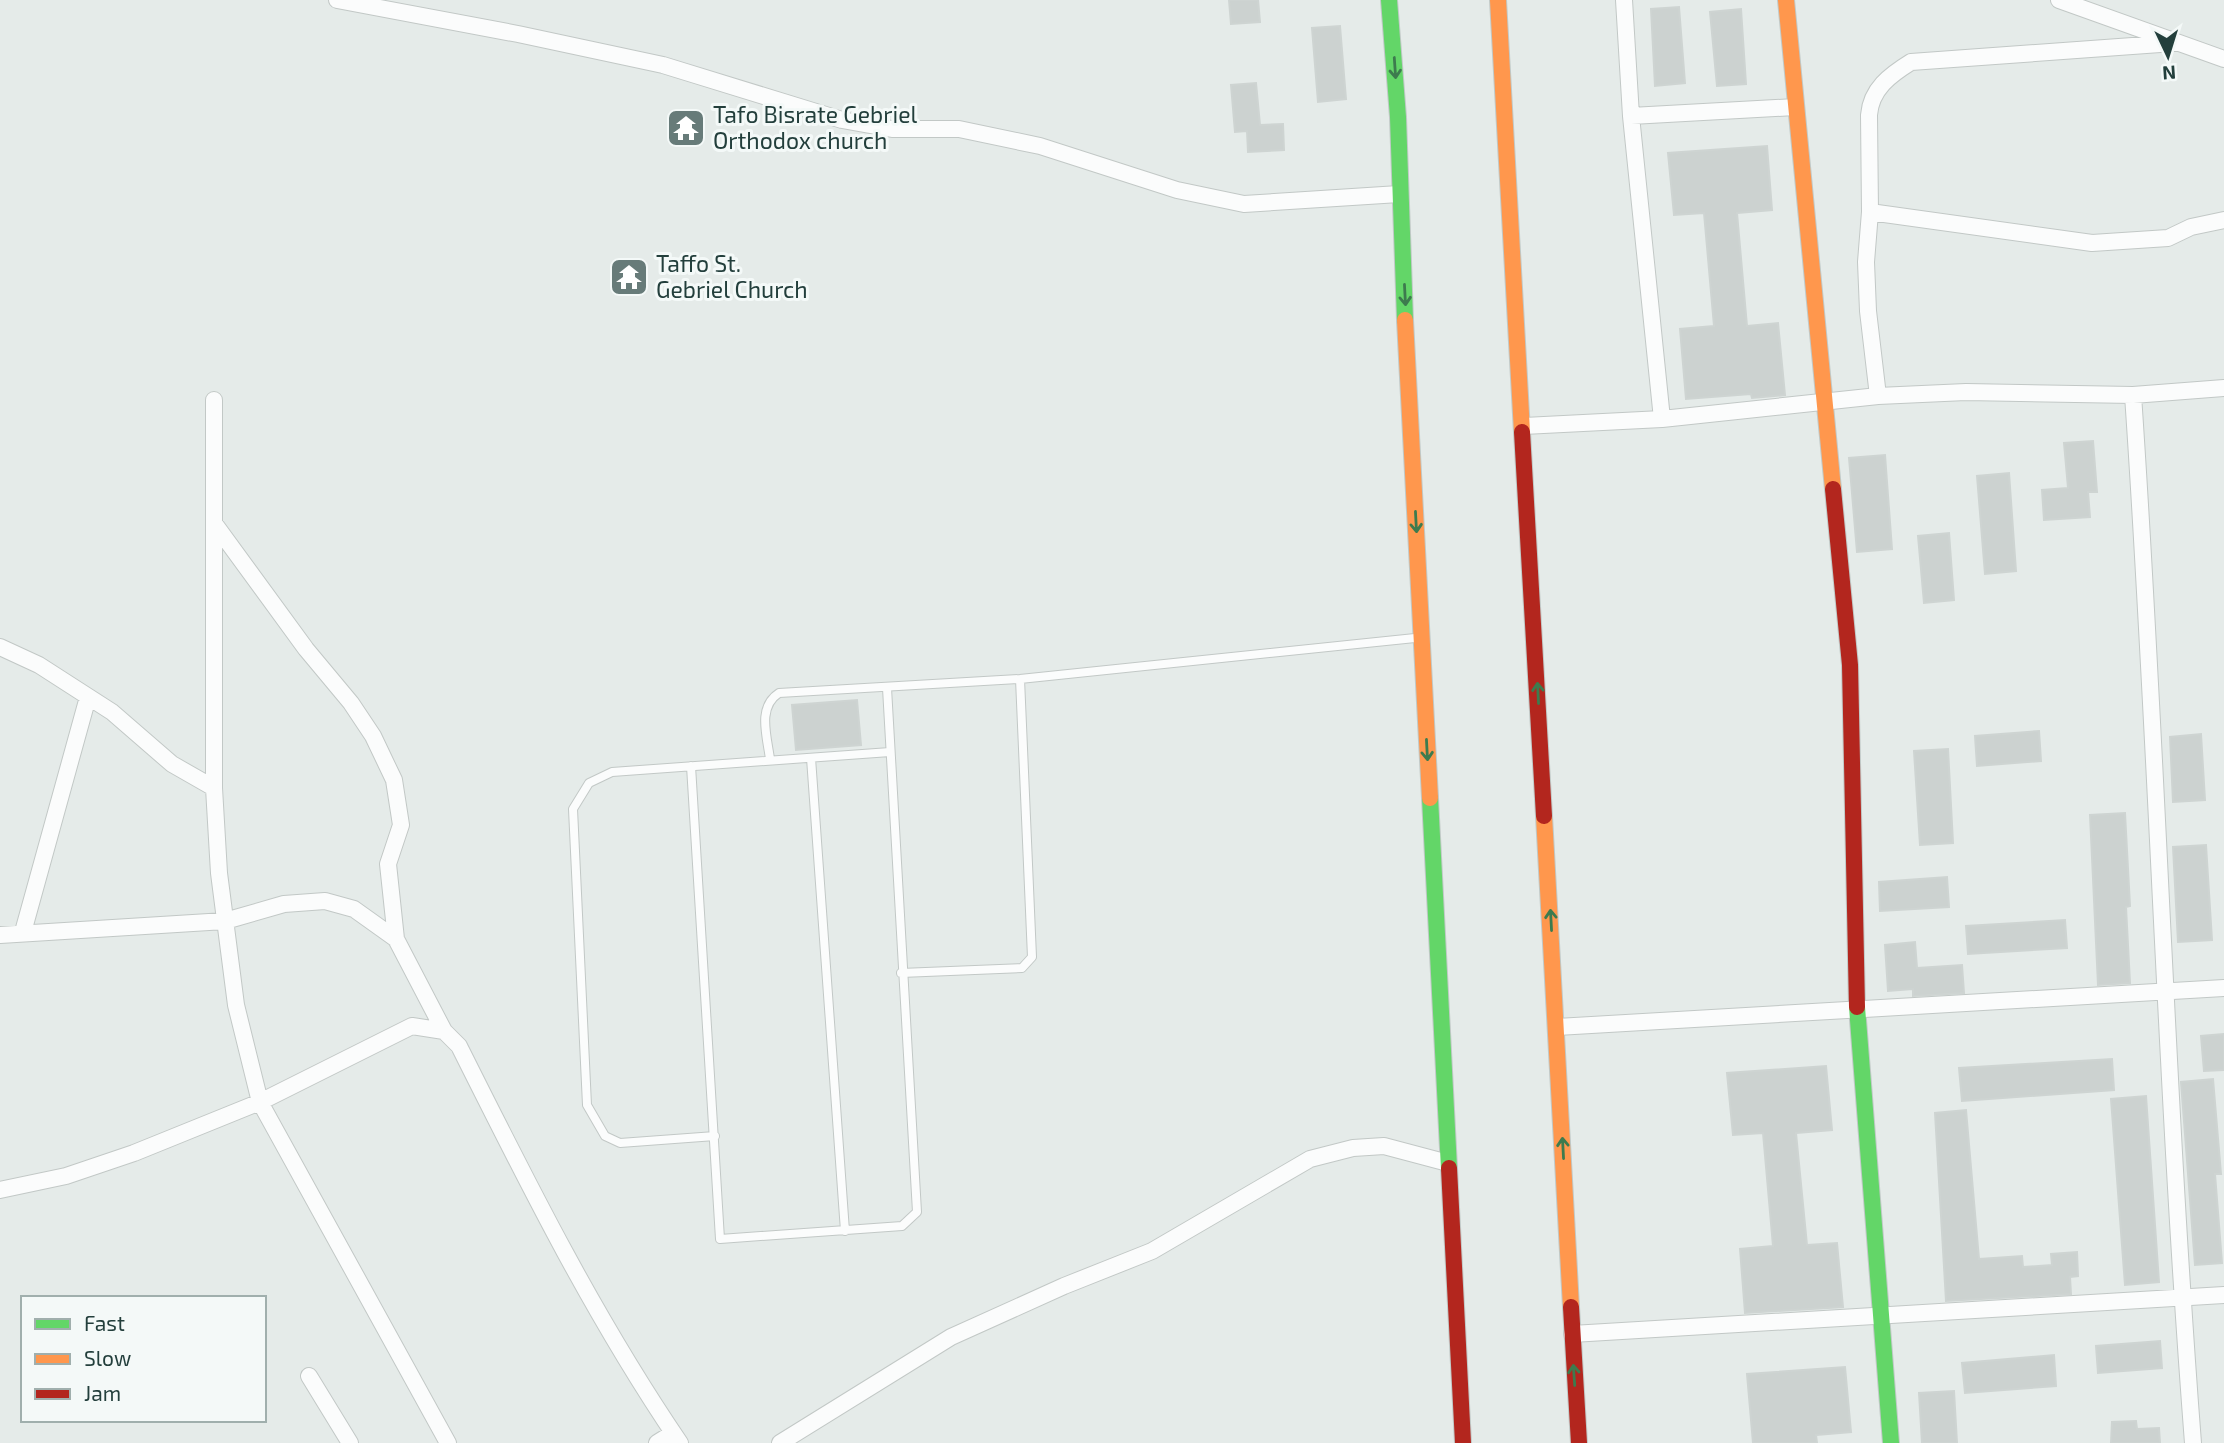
<svg xmlns="http://www.w3.org/2000/svg" width="2224" height="1443" viewBox="0 0 2224 1443" font-family="'Exo 2',sans-serif">
<style>
.building{fill:#ccd2d0;stroke:#ced4d2;stroke-width:2}
.lines{fill:none;stroke-linecap:round;stroke-linejoin:round}
.lane-casing{stroke:#c2c8c6;stroke-width:10}
.street-casing{stroke:#c2c8c6;stroke-width:18}
.fast-casing{stroke:#c1c9c7;stroke-width:18}
.slow-casing{stroke:#c1c9c7;stroke-width:18}
.jam-casing{stroke:#c1c9c7;stroke-width:18}
.lane{stroke:#fbfcfc;stroke-width:8}
.street{stroke:#fbfcfc;stroke-width:16}
.fast{stroke:#63d668;stroke-width:16}
.slow{stroke:#ff974d;stroke-width:16}
.jam{stroke:#b3261e;stroke-width:16}
.oneway{stroke:#3d7b4e}
.labels{text-anchor:middle;stroke-width:6;stroke-linejoin:round;paint-order:stroke}
.poi-label{font-size:23px;fill:#233f3c;stroke:#f4f9f8;text-anchor:start}
</style>
<rect width="100%" height="100%" fill="#e5ebe9"/>
<!-- building -->
<path class="building" d="M1229,0H1258L1260,22L1231,24Z
M1679,7L1685,83L1655,86L1651,9Z
M1741,9L1746,84L1717,86L1710,12Z
M1340,26L1346,99L1318,102L1312,28Z
M1256,83L1260,125L1283,124L1284,150L1248,152L1247,131L1235,132L1231,85Z
M1767,146L1772,210L1737,213L1747,326L1778,323L1785,395L1752,398L1751,394L1686,399L1680,329L1714,326L1704,213L1674,215L1668,153Z
M2093,441L2097,492H2088L2090,517L2044,520L2042,490L2068,488L2064,443Z
M1885,455L1892,549L1857,552L1849,458Z
M2009,473L2016,571L1985,574L1977,476Z
M1949,533L1954,600L1924,603L1918,536Z
M857,700L861,745L796,750L792,705Z
M2039,731L2041,761L1977,766L1975,736Z
M2201,734L2205,800L2173,802L2170,737Z
M1948,749L1953,843L1920,845L1914,751Z
M2125,813L2130,906L2126,907L2130,983L2098,985L2090,815Z
M2206,845L2212,940L2178,942L2173,847Z
M1947,877L1949,907L1880,911L1879,882Z
M2065,920L2067,948L1968,954L1966,926Z
M1915,942L1917,968L1962,965L1964,993L1913,996V989L1888,991L1885,945Z
M2224,1034V1070L2204,1071L2201,1036Z
M2112,1059L2114,1090L1962,1101L1959,1068Z
M1826,1066L1832,1130L1796,1133L1807,1245L1837,1243L1843,1307L1745,1313L1740,1249L1773,1246L1763,1133L1733,1135L1727,1073Z
M2213,1079L2221,1174H2215L2222,1263L2195,1265L2181,1082Z
M2146,1096L2159,1282L2125,1285L2111,1099Z
M1966,1110L1979,1259L2022,1256L2023,1267L2052,1265L2051,1254L2077,1252L2078,1276L2070,1277L2071,1294L1946,1301L1935,1113Z
M2160,1341L2162,1368L2098,1373L2096,1346Z
M2054,1355L2056,1386L1965,1393L1962,1363Z
M1845,1367L1851,1432L1816,1435L1817,1443H1753L1747,1374Z
M1954,1391L1957,1443H1922L1919,1393Z
M2136,1421L2137,1429L2159,1428L2160,1443H2111L2112,1422Z"/>
<g class="lines">
<defs>
<path id="lane" d="M811,758L845,1231
M770,759C767,736 757,707 779,693L1020,679L1415,638
M691,766L720,1239L902,1226L917,1212L887,688
M901,973L1022,968L1032,957L1020,679
M715,1136L620,1143L605,1136L587,1105L573,809L589,783L612,772L890,752"/>
<path id="street" d="M337,0L518,34L663,65L842,120L892,129H959L1040,146L1177,190L1244,204L1399,194
M1624,0L1631,116L1662,419
M2059,0L2224,59
M1631,116L1795,107
M1870,212L2092,243L2168,238L2191,227L2224,220
M2133,395C2157,744 2166,1094 2193,1443
M1878,396L1868,311L1866,262L1870,212L1869,115C1871,89 1890,75 1911,62L2174,43
M214,400V788L219,873L236,1005L260,1102L448,1443
M1522,426L1662,419L1878,396L1966,392L2133,395L2224,388
M214,523L306,649L351,703L373,736L394,780L401,825L388,864L396,939
M0,647L39,665L112,712L172,764L214,788
M23,932L88,697
M0,935L225,921L284,904L325,901L354,909L396,939L444,1031L459,1046C527,1182 594,1317 680,1443
M1557,1027L2224,988
M0,1190L66,1176L134,1153L260,1102L412,1026L444,1031
M1572,1334L2224,1295
M309,1376L350,1443
M657,1443L673,1433
M780,1443L951,1337L1064,1286L1152,1251L1310,1159L1353,1148L1384,1146L1448,1163"/>
<path id="fast" d="M1389,0L1398,117L1405,320
M1430,798L1449,1168
M1857,1007L1891,1443"/>
<path id="slow" d="M1498,0L1522,432
M1786,0L1833,489
M1405,320L1430,798
M1544,816L1571,1307"/>
<path id="jam" d="M1522,432L1544,816
M1833,489L1850,665L1857,1007
M1449,1168L1463,1443
M1571,1307L1579,1443"/>
</defs>
<!-- lane casing -->
<use href="#lane" class="lane-casing"/>
<!-- street casing -->
<use href="#street" class="street-casing"/>
<!-- fast casing -->
<use href="#fast" class="fast-casing"/>
<!-- slow casing -->
<use href="#slow" class="slow-casing"/>
<!-- jam casing -->
<use href="#jam" class="jam-casing"/>
<!-- lane -->
<use href="#lane" class="lane"/>
<!-- street -->
<use href="#street" class="street"/>
<!-- fast -->
<use href="#fast" class="fast"/>
<!-- slow -->
<use href="#slow" class="slow"/>
<!-- jam -->
<use href="#jam" class="jam"/>
</g>
<!-- one-way arrows -->
<defs><path id="oneway-shaft" d="M-6 0H5M1.5-3L5.5 0L1.5 3" fill="none" stroke-width="1.6" stroke-linecap="round" stroke-linejoin="round" transform="scale(1.75)"/></defs>
<g class="oneway">
<use href="#oneway-shaft" transform="translate(1395 68) rotate(86)"/>
<use href="#oneway-shaft" transform="translate(1405 295) rotate(87)"/>
<use href="#oneway-shaft" transform="translate(1416 522) rotate(87)"/>
<use href="#oneway-shaft" transform="translate(1538 693) rotate(-93)"/>
<use href="#oneway-shaft" transform="translate(1427 750) rotate(87)"/>
<use href="#oneway-shaft" transform="translate(1551 920) rotate(-93)"/>
<use href="#oneway-shaft" transform="translate(1563 1148) rotate(-93)"/>
<use href="#oneway-shaft" transform="translate(1574 1375) rotate(-94)"/>
</g>
<!-- icons -->
<defs>
<symbol id="temple-square" viewBox="-11 -11 22 22"><rect x="-9" y="-9" width="18" height="18" rx="4" fill="#677b79" stroke="#f4f9f8"/><path d="M0-6L5-2H3V0L6.5 2.5H4V6H1.5V3h-3V6H-4V2.5H-6.5L-3 0V-2H-5Z" fill="#fff"/></symbol>
</defs>
<g fill-rule="evenodd">
<use href="#temple-square" x="664" y="106" width="44" height="44"/>
<use href="#temple-square" x="607" y="255" width="44" height="44"/>
</g>
<g class="labels">
<!-- poi labels -->
<g class="poi-label">
<text x="713" y="123">Tafo Bisrate Gebriel<tspan x="713" dy="26">Orthodox church</tspan></text>
<text x="656" y="272">Taffo St.<tspan x="656" dy="26">Gebriel Church</tspan></text>
</g>
</g>
<!-- legend -->
<rect x="21" y="1296" width="245" height="126" fill="#f4f9f8" stroke="#a0afad" stroke-width="2"/>
<rect x="35" y="1319" width="35" height="10" fill="#63d668" stroke="#a0afad" stroke-width="2"/>
<text x="84" y="1331" font-size="21" fill="#233f3c">Fast</text>
<rect x="35" y="1354" width="35" height="10" fill="#ff974d" stroke="#a0afad" stroke-width="2"/>
<text x="84" y="1366" font-size="21" fill="#233f3c">Slow</text>
<rect x="35" y="1389" width="35" height="10" fill="#b3261e" stroke="#a0afad" stroke-width="2"/>
<text x="84" y="1401" font-size="21" fill="#233f3c">Jam</text>
<!-- north arrow -->
<g transform="translate(2168 56) rotate(176)" stroke="#f4f9f8" stroke-width="5" paint-order="stroke">
<path d="M0-5L12 26L0 18L-12 26Z" fill="#233f3c"/>
<text y="-10" font-size="19" font-weight="bold" text-anchor="middle" fill="#233f3c">N</text>
</g>
</svg>
